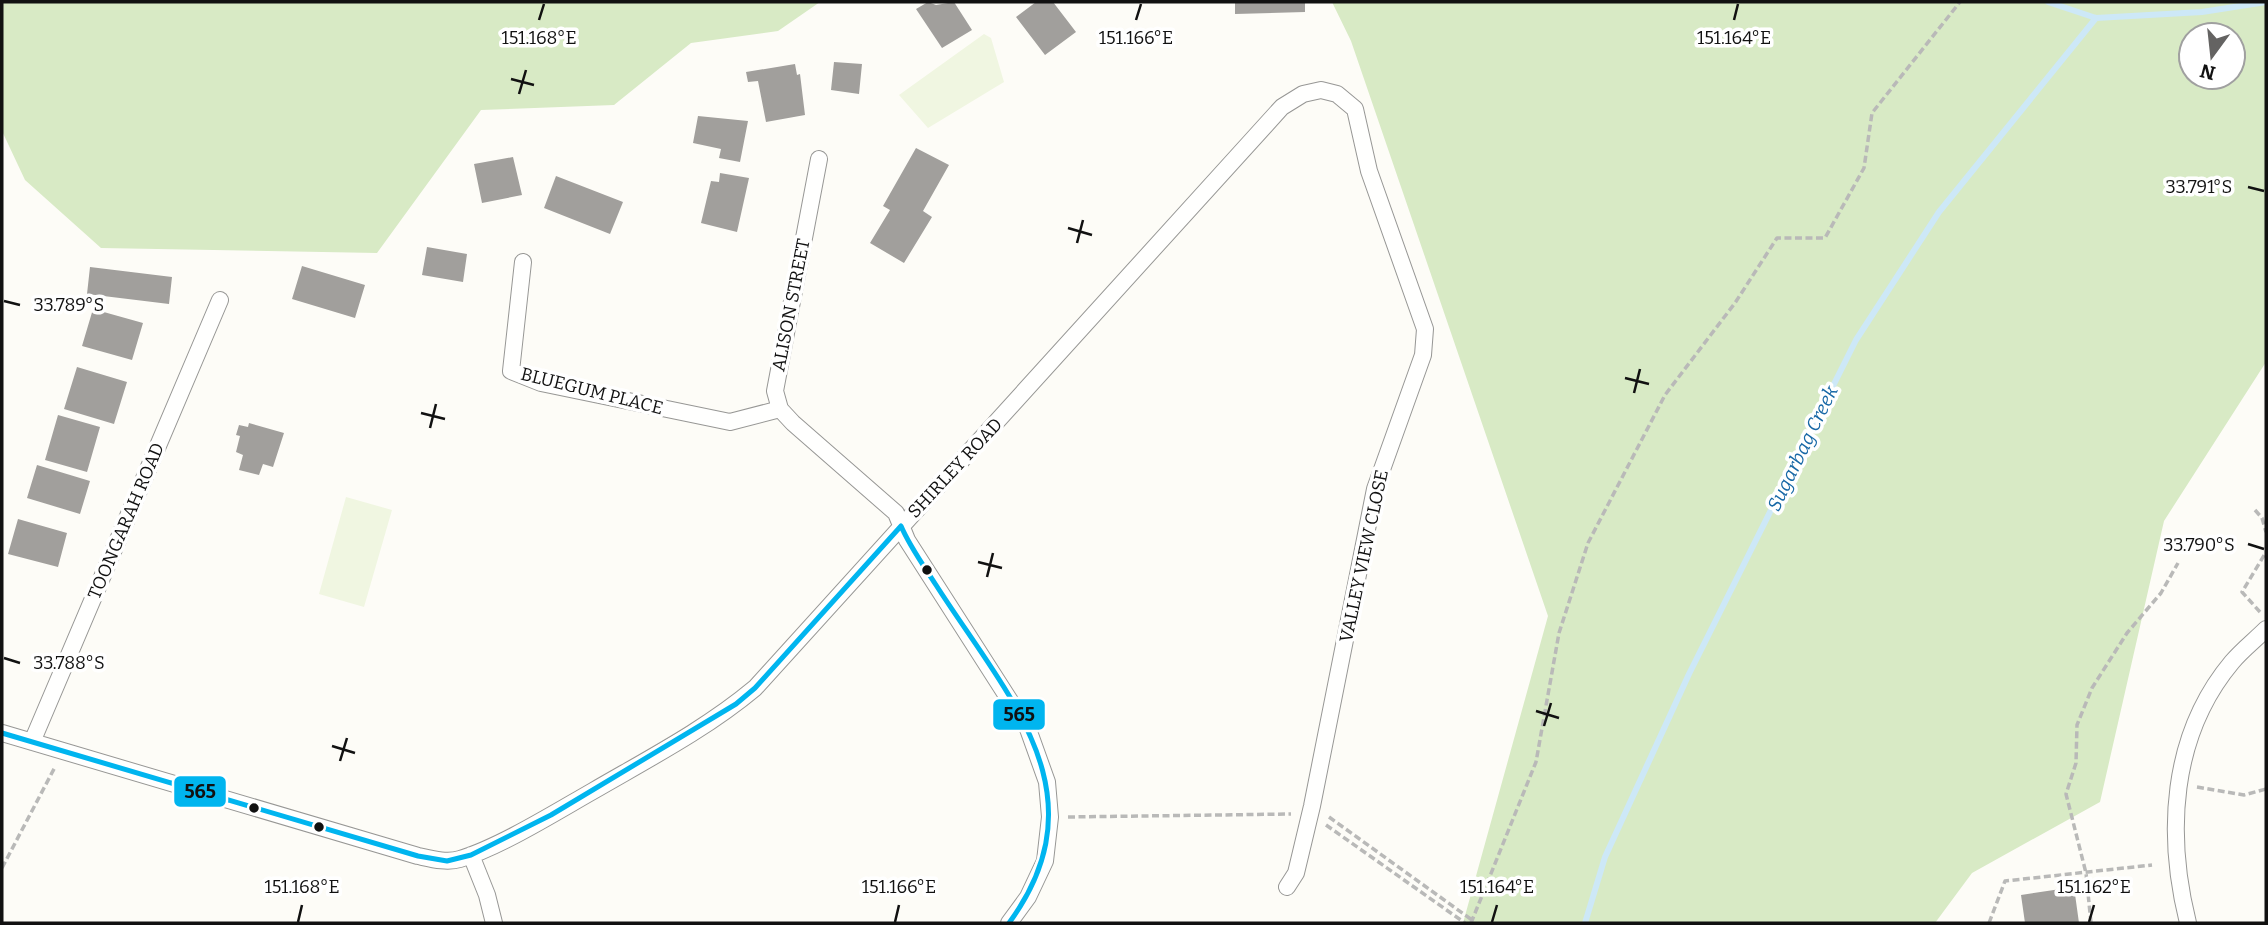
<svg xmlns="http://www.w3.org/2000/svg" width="2268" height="925" viewBox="0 0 2268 925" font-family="Bitter,serif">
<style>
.forest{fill:#d8eac5;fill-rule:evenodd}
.pitch{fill:#f0f6e1}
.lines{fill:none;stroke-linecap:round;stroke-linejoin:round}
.stream{stroke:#cde8f7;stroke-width:6}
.building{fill:#a19f9c}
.minor-casing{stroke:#979795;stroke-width:18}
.path{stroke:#b9b9b8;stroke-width:3.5;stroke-dasharray:7 3.5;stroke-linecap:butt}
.minor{stroke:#fffffe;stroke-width:16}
.bus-1-casing{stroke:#fff;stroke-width:10}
.bus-1{stroke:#00b5ef;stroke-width:5}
.ticks{fill:none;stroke:#111;stroke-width:2.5}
.bus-dot{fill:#111;stroke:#fff;stroke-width:2.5}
.labels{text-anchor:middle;stroke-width:7;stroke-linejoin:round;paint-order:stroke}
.street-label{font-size:18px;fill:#111;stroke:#fff}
.water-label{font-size:19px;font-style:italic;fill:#1768a6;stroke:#fff}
.ticks-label{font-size:18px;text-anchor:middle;fill:#111;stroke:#fff;stroke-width:7;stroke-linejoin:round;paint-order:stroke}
.line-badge{stroke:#fff;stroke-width:2.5}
.pale-badge-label{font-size:19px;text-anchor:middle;font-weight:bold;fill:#111}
</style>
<rect width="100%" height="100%" fill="#fdfcf7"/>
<!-- forest -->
<path class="forest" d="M2,2H820L778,31L691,43L614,105L481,110L377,253L101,248L25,180L2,131Z
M1332,2H2266V362L2164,521L2100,802L1972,873L1935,923H1463L1548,616L1351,41ZM2191,35H2233V77H2191Z"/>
<!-- pitch -->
<path class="pitch" d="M984,34L991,38L1004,82L928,128L899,95Z
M346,497L392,510L364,607L319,594Z"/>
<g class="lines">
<!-- stream -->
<path class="stream" d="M2048,2L2096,18L2202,12L2266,2
M1585,923L1605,857L1689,674L1856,340L1939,212L2096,18"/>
</g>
<!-- building -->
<path class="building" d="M928,2L936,5L954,2L972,30L942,48L916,9Z
M1036,2H1053L1076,32L1045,55L1016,17Z
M1235,2H1305V12L1235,14Z
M834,62L862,64L859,94L831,90Z
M795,64L797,75L800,74L805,115L766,122L758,81L748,82L746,72Z
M698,116L748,121L740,162L719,158L721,149L693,143Z
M916,148L949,165L923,211L932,217L904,263L870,243L890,210L883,206Z
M513,157L522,195L482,203L474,164Z
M720,173L749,178L737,232L701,223L711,181L719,182Z
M556,176L623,202L610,234L544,208Z
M427,247L467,254L463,282L422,275Z
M302,266L365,285L355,318L292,299Z
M90,267L172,277L169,304L87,294Z
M93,309L143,323L132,360L82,346Z
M77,367L127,382L114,424L64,409Z
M58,415L100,427L87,472L45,460Z
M249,423L284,433L273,467L263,464L259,475L239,470L243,455L236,452L240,436L236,435L239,425L248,427Z
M37,465L90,481L80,514L27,498Z
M18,519L67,533L58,567L8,554Z
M2074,887L2079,923H2025L2021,895Z"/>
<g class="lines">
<defs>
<path id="minor" d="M819,159L775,391L780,409L793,423L896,513L907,540L1028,729L1047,782L1050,817L1045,861L1028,897L1009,923
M523,262L511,371L541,383L730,422L780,409
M2,733L418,856C432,859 447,863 460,859C500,847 556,812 593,791C648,759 706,729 755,688L1282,107L1303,94L1321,90L1337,94L1355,109L1369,171L1425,329L1423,355L1375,489L1312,806L1296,873L1287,887
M32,742L220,300
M471,855L487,895L494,923
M2188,923C2166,835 2170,736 2232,662C2242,650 2255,640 2266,629"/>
</defs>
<!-- minor casing -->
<use href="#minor" class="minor-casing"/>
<!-- path -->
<path class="path" d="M2255,510L2262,518L2266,532
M2260,612L2242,592L2266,552
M2197,787L2244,795L2266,789
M1068,817L1291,814
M1329,817L1472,920
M1326,825L1465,923
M2,868L55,767
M1471,923L1536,762L1559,633L1588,543L1665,395L1735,303L1777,238H1825L1864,168L1872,113L1960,2
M1989,923L2005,881L2152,865
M2091,923L2086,873L2066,794L2076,763L2077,725L2092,688L2127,633L2161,593L2178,563"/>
<!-- minor -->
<use href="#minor" class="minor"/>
<defs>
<path id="bus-1" d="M901,526C910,547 924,566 936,585C1007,696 1104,793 1009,923
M2,733L418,856L447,861L471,855L551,815L736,704L755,688L901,526"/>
</defs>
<!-- bus-1 casing -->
<use href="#bus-1" class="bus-1-casing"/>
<!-- bus-1 -->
<use href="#bus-1" class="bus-1"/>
</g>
<!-- ticks -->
<path class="ticks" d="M539,20L544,4M1136,20L1141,4M1734,20L1738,4M511,79L534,85M519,94L526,70M2248,187L2264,191M1068,228L1092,235M1077,243L1083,220M4,301L20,305M1625,378L1649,384M1634,393L1640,369M421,413L445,419M430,428L436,404M2248,544L2264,549M978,562L1002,568M987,577L993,553M4,658L20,663M1536,711L1559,718M1544,726L1551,703M332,746L355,753M340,761L347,738M298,922L302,905M895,922L899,905M1492,922L1497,905M2089,922L2094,905"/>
<!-- markers -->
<g class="bus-dot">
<circle cx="927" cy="570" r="6"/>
<circle cx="254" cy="808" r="6"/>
<circle cx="319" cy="827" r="6"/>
</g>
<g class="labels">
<!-- street labels -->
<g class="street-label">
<text transform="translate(791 305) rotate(-79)" y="6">ALISON STREET</text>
<text transform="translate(592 391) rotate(14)" y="6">BLUEGUM PLACE</text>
<text transform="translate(955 468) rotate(-47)" y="6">SHIRLEY ROAD</text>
<text transform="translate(126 521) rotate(-67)" y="6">TOONGARAH ROAD</text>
<text transform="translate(1364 556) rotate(-78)" y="6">VALLEY VIEW CLOSE</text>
</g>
<!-- water labels -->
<g class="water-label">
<text transform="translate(1802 448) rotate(-64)" y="7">Sugarbag Creek</text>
</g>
</g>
<g class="ticks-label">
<text x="539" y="44">151.168°E</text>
<text x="1136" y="44">151.166°E</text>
<text x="1734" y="44">151.164°E</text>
<text x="2199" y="193">33.791°S</text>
<text x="69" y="311">33.789°S</text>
<text x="2199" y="551">33.790°S</text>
<text x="69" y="669">33.788°S</text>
<text x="302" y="893">151.168°E</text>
<text x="899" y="893">151.166°E</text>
<text x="1497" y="893">151.164°E</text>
<text x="2094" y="893">151.162°E</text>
</g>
<g class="line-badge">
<rect x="992" y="698" width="54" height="33" rx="7" fill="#00b5ef"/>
<rect x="173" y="775" width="54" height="33" rx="7" fill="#00b5ef"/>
</g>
<g class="pale-badge-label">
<text x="1019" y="721">565</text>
<text x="200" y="798">565</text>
</g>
<!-- border -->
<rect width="2268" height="925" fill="none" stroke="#111111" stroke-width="7"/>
<!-- north arrow -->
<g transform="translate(2212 56) rotate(195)"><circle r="33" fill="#ffffff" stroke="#a0a0a0" stroke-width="2"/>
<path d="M0-5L12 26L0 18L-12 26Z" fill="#646362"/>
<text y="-10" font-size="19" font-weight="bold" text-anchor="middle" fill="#111111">N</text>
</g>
</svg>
